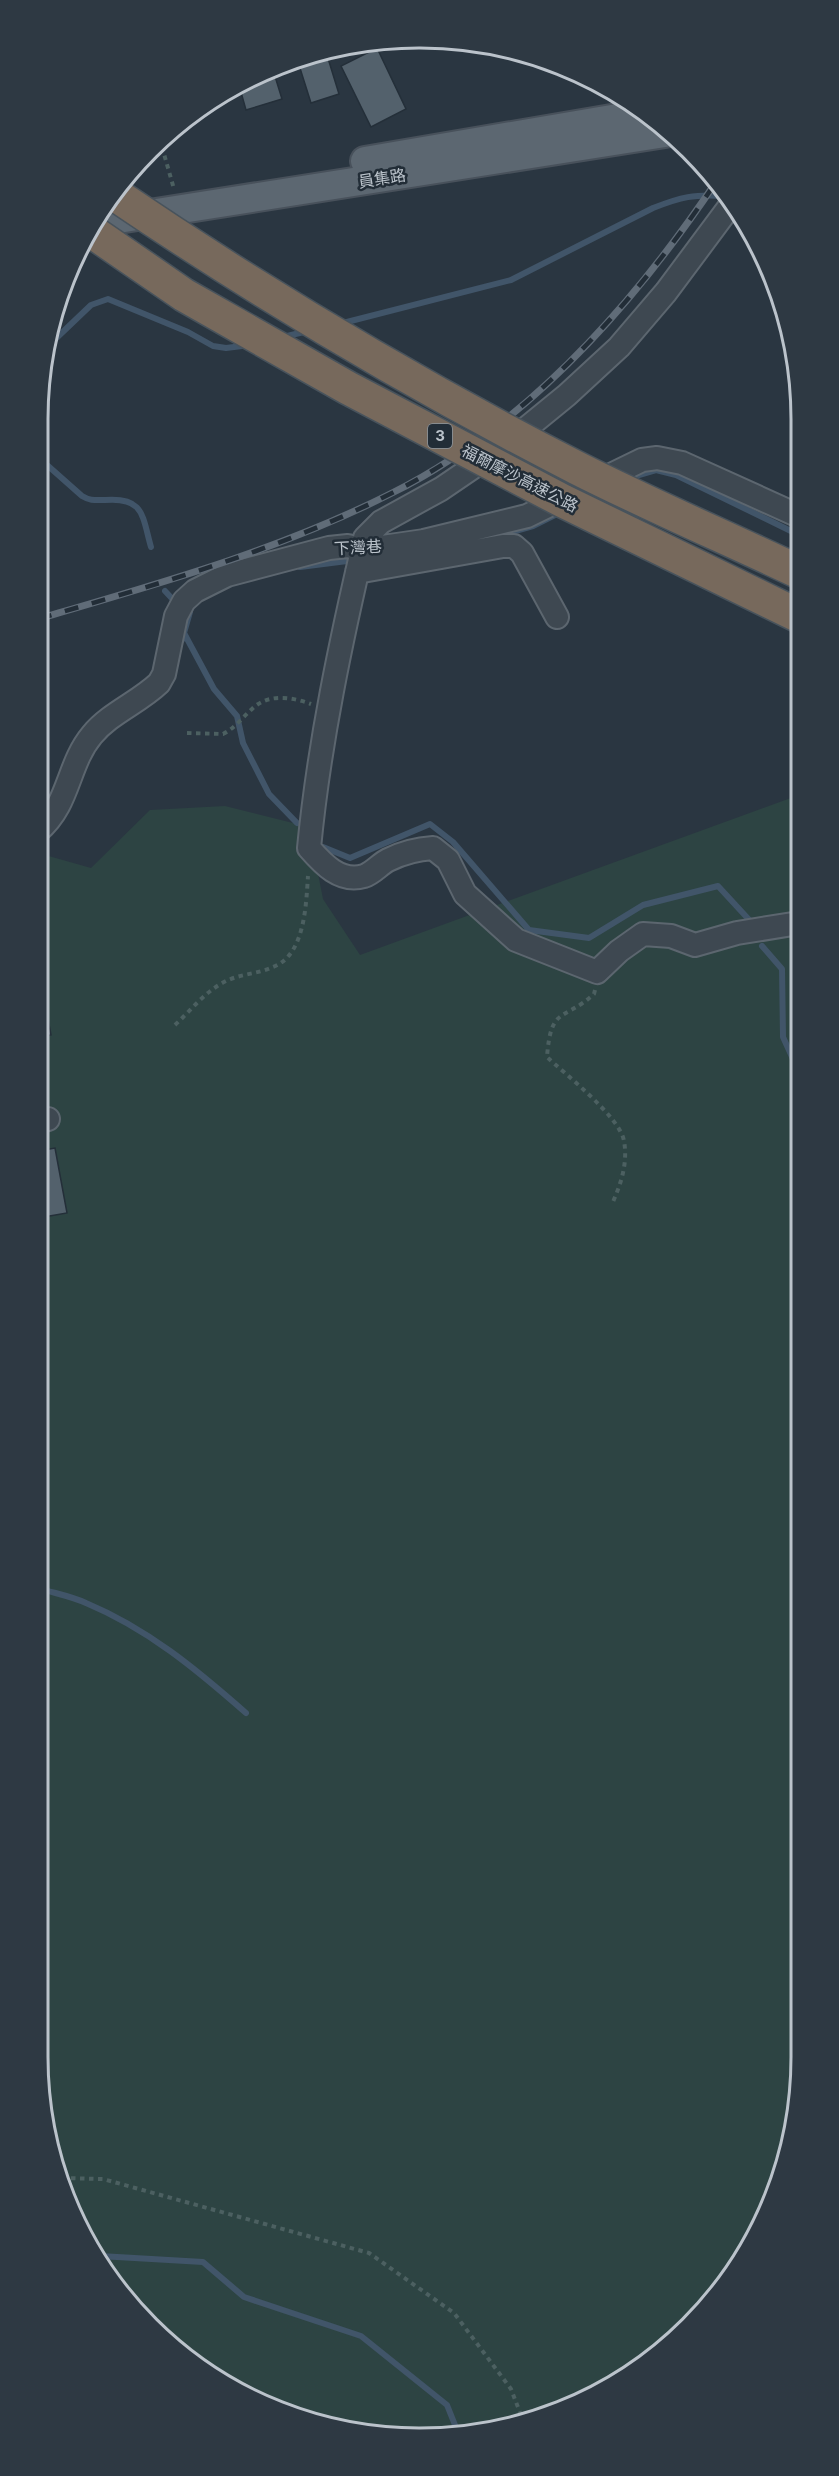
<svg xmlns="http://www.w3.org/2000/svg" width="839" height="2476" viewBox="0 0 839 2476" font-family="Inter,'Noto Sans TC',sans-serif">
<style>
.green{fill:#2d4443}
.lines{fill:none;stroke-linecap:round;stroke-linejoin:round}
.stream{stroke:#415569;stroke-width:6}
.building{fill:#53616c;stroke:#242f39;stroke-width:1.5}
.minor-casing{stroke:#5c666f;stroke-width:26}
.major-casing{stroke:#48515b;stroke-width:32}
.path{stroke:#4c6061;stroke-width:4;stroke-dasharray:4.5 4.5;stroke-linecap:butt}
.minor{stroke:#3e4851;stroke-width:22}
.major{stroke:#5c6771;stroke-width:28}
.rail-casing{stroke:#606c78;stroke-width:7}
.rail{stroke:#222d37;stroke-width:4.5;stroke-dasharray:14;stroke-linecap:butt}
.highway-bridge-casing{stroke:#48535c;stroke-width:36;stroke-linecap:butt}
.highway-bridge{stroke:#77695c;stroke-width:33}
.labels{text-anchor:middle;stroke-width:5;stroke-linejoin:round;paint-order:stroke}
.shield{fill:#222d37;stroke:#8d969f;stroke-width:1.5}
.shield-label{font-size:15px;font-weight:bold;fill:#bbc3cb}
.street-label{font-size:16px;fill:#bbc3cb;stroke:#222d37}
.rim{fill:none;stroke:#bbc3cb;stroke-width:3}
</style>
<rect width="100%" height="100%" fill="#2a3641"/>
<!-- green -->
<path class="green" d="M799,795L801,2056L789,2155L737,2269L632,2374L518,2426L370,2435L250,2399L133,2309L66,2202L38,2056V853L91,868L150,810L225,806L309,827L323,899L360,955Z"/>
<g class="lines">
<!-- stream -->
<path class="stream" d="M339,324L511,280L653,208C681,197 694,194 724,196
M283,337L308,331
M47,347L91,305L108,299L188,332L213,346L226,348L250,345
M38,457L82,496C90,501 96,500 105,500C144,497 142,515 151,547
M632,477L656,470L676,475L799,535
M495,537L533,526L561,512
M300,567L355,560
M165,591L178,605
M184,633L214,689L237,716L243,743L269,794L297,823
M182,640L190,612
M323,847L350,858L430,824L453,842L529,930L589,938L643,905L718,886L753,924
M762,946L782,969L783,1037L793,1059L800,1062
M38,1588C53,1593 71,1596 86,1603C148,1629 196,1669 246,1713
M100,2256L203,2262L244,2297L361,2336L447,2405L457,2430"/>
</g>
<!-- building -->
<path class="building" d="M377,48L406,109L371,127L341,66Z
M327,55L339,94L311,103L299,65Z
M274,73L282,99L246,110L239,85Z
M43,993L51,1035L38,1037V994Z
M55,1148L67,1213L38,1218V1151Z"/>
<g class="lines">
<defs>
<path id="minor" d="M730,206L666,292L619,347L567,395L507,444L441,489L381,522L365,538C341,640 319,744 309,848C323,864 340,883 364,876C373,873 380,864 388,860C402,853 417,849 433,848L448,860L465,894L516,940L597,972L619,951L643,934L671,936L695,945L737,933L799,923
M357,572L503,546H514L522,553L557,617
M38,831C70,804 67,765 92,735C110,713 138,703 159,683L164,674L176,616L184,601L195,591L227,575L329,548L348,546L362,550L424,541L527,516L642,460L657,458L682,463L799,516
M38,1122L48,1119"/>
<path id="major" d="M365,161L641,114
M99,222L665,133"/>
</defs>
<!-- minor casing -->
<use href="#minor" class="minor-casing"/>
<!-- major casing -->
<use href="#major" class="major-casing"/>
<!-- path -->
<path class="path" d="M162,147L174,189
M187,733L223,734C235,728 243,717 252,709C268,693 292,697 311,704
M595,990L594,994C563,1022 551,1005 547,1057C566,1075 620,1117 624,1141C628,1163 621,1184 612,1204
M175,1025C191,1010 205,992 224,982C239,974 258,974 273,967C305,955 306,905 308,876
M62,2178L103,2179L369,2253L454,2313L511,2389L524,2423"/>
<!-- minor -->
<use href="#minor" class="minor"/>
<!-- major -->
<use href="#major" class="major"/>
<defs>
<path id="rail" d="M38,619C158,584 280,550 392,493C526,426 634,304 716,182"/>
</defs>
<!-- rail casing -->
<use href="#rail" class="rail-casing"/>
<!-- rail -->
<use href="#rail" class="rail"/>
<defs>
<path id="highway-bridge" d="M113,193C262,294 417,386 577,468C650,505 725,537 799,572
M94,233L184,295L348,388L563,501L799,616"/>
</defs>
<!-- highway-bridge casing -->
<use href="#highway-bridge" class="highway-bridge-casing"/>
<!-- highway-bridge -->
<use href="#highway-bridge" class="highway-bridge"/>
</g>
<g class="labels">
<!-- shield labels -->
<rect class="shield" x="428" y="424" width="24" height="24" rx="4.5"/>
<g class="shield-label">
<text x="440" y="441">3</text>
</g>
<!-- street labels -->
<g class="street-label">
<text transform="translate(382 178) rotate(-9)" y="6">員集路</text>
<text transform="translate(520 478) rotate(27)" y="6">福爾摩沙高速公路</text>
<text transform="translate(358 547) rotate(-3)" y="6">下灣巷</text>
</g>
</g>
<!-- crop -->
<path d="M0 0H839V2476H0ZM419 48H420A371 371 0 0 1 791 419V2057A371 371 0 0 1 420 2428H419A371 371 0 0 1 48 2057V419A371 371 0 0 1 419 48Z" fill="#2e3943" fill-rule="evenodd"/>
<path class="rim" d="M419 48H420A371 371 0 0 1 791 419V2057A371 371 0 0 1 420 2428H419A371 371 0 0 1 48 2057V419A371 371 0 0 1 419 48Z"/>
</svg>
